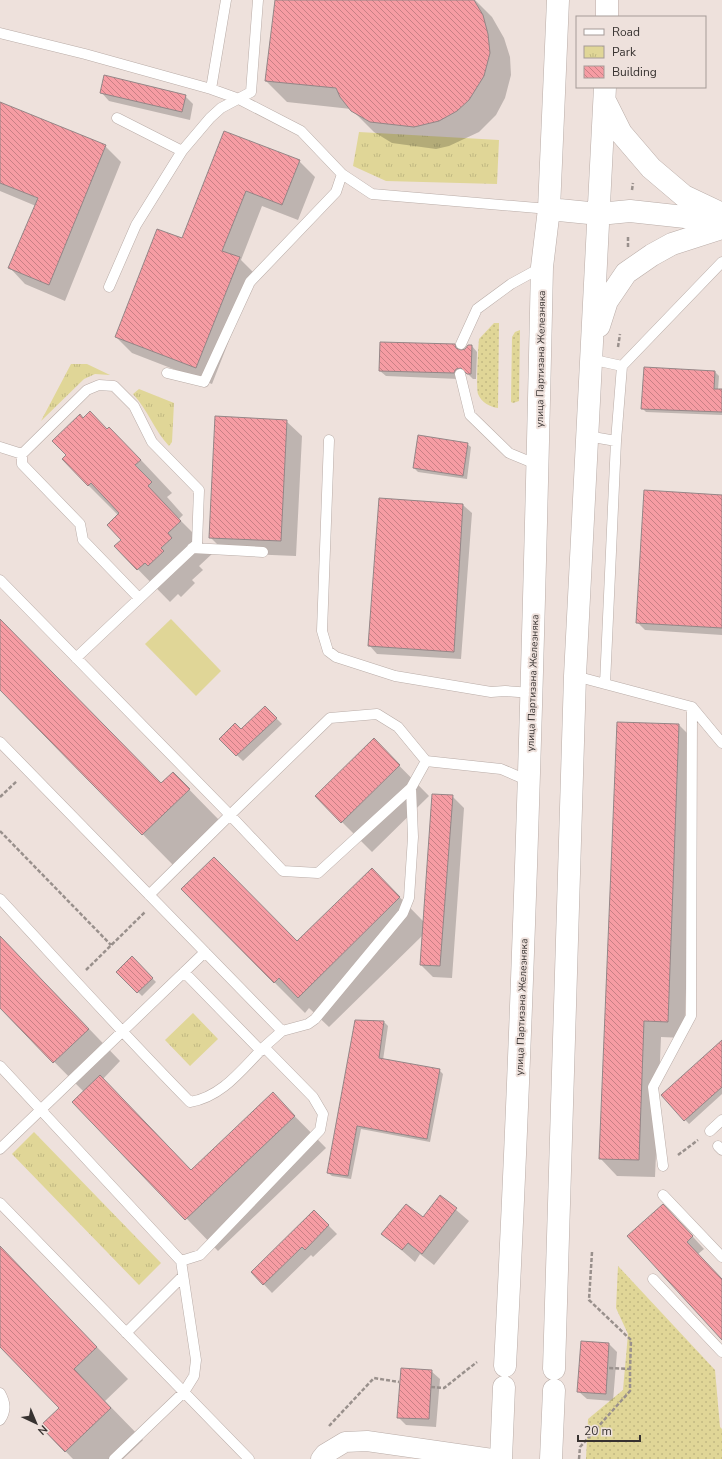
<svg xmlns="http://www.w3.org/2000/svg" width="722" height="1459" viewBox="0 0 722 1459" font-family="'Nunito Sans',sans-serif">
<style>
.grass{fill:url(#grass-dots)}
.park{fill:url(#park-tufts)}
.pitch{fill:#e0d697}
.shadow{fill:#0003}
.building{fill:url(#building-back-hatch);stroke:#948687}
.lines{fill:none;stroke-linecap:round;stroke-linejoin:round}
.lane-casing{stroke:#b9aca7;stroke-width:11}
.street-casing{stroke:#b9aca7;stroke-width:21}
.primary-casing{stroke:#b9aca7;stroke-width:23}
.path{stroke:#99908c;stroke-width:2.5;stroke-dasharray:4 2;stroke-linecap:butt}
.lane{stroke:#fff;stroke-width:10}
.street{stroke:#fff;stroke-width:20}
.primary{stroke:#fff;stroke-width:22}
.labels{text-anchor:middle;stroke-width:4;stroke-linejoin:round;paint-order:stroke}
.street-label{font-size:10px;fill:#373230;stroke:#eee1dc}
</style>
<defs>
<pattern id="grass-dots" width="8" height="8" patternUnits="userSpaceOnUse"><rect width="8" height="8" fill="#e0d697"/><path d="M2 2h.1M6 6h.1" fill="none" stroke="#c1b882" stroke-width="1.8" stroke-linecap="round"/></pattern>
<pattern id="park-tufts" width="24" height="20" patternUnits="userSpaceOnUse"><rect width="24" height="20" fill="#e0d697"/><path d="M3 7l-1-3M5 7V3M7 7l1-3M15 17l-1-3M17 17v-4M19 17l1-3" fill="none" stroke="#c1b882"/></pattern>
<pattern id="building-back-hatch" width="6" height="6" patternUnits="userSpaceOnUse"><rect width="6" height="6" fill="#f69ca3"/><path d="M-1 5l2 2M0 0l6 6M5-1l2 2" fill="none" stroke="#c88085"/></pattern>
</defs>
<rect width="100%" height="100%" fill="#eee1dc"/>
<!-- grass -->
<path class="grass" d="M494,323H499L498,408C490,407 481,402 478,394C476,387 478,349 479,339Z
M520,330L519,401L513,403L511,402L512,337L515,332Z
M618,1266L715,1370L720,1427L722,1429V1459H586L588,1419L623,1390L628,1334L616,1308Z"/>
<!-- park -->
<path class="park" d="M359,132L499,140L497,184L386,181L353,166Z
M71,364H87L110,375L95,374L84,379L41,421Z
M139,389L174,403L172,442L169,446C154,430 148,410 133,394Z
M193,1013L218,1039L190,1066L165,1040Z
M34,1132L161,1263L139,1285L12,1154Z"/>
<!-- pitch -->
<path class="pitch" d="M171,619L221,671L196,696L145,644Z"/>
<!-- shadow -->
<path class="shadow" d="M276,0H475L492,17L504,38L510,57L511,75L505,98L496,115L479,132L449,146L436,149L392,143L374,132L351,109L287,102L266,81Z
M101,92L185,96L193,104L190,120L109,101Z
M0,103L105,146L121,162L65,301L25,284L10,268L36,206L0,191Z
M224,132L299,161L315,177L298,220L262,206L241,260L255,274L212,384L132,353L116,337L182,240Z
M454,345L460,351L472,346L477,352L476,379H473L467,373L461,374L459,379L386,376L380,371Z
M645,368L715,372L719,376L718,390H722V415L646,412L642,408Z
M83,419L107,430L141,460L172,493L167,497L183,515L179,519L213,553L199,566L203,570L192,580L195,583L181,597L178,594L170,602L115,546L122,540L118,515L88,485L68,455Z
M286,421L302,436L296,556L226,553L210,537Z
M467,444L471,447L467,479L418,472L414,468Z
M722,496V635L645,630L637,622Z
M380,499L463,505L472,513L461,659L377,654L369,645Z
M0,619L161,784L173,773L219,820L173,865L0,689Z
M265,707L282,724L243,761L220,739L241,730Z
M679,725L696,742L684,1038L661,1037L655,1177L617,1176L600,1158Z
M374,740L429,796L372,852L316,796Z
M452,796L464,808L452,978L433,977L421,965L423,935L329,1027L309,1008L305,1013L274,982L297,943L372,869L424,922Z
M0,936L120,1061L103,1079L192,1171L273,1094L326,1148L218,1251L74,1102L84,1092L0,1007Z
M132,958L156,982L142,996L118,972Z
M384,1022L388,1026L383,1060L439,1070L443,1074L430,1142L361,1129L351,1179L332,1176L328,1173Z
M722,1042V1094L689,1124L663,1095Z
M441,1197L469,1221L434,1265L420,1254L415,1262L383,1234L423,1219Z
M314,1211L337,1234L313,1257L311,1255L272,1293L252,1272Z
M675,1217L704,1249L698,1254L722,1280V1338Z
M0,1247L128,1379L105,1401L143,1440L123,1459H73L41,1426L61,1408L0,1345Z
M609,1344L617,1352L613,1401L587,1399L578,1391Z
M431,1371L440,1379L436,1427L406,1425L398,1417Z"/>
<!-- building -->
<path class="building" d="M275,0H474L483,15L488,34L490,53L484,76L469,100L457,111L439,121L414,127L370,122L351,111L340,97L336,88L265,81Z
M104,75L186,95L182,112L100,93Z
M0,102L106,145L49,285L8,268L38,198L0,183Z
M224,131L300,160L282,205L246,191L222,251L240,257L196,368L115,337L157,229L182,238Z
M380,342L455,344L456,348L461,350L465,349L468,345H472L471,374H467L461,368L456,369L454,373L379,371Z
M644,367L715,371L714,389H722V412L641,409Z
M90,411L107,429L109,427L141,460L135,465L152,482L148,486L181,521L168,533L172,538L161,548L164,551L148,566L145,563L137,570L114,546L121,540L107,525L119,513L91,483L88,486L62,459L66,455L52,441L80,414L83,418Z
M215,416L287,420L281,541L209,538Z
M418,435L468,443L463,476L413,468Z
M644,490L722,495V628L636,623Z
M379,498L463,504L454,652L368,646Z
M0,619L161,783L173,772L190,789L142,835L0,690Z
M265,706L277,718L236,756L219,739L235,723L241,729Z
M617,722L679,724L668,1022L644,1021L639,1160L599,1159Z
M374,738L400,765L341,823L315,796Z
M432,794L453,795L440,966L420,965Z
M214,857L297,941L372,868L400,897L298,998L279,978L274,983L181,889Z
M0,936L89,1029L53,1063L0,1008Z
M132,956L153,978L137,993L116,972Z
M355,1020L384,1021L379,1058L440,1069L427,1139L357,1126L348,1176L327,1173Z
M722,1040V1087L684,1121L661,1095Z
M100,1075L191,1170L273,1092L295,1116L185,1220L72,1102Z
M440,1195L457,1208L422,1254L408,1243L402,1250L381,1234L406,1204L423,1217Z
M663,1204L693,1236L687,1242L722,1279V1340L627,1236Z
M314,1210L329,1225L305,1250L302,1247L263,1285L251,1272Z
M0,1246L97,1347L74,1369L111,1408L65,1452L40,1426L59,1408L0,1347Z
M581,1341L609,1343L606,1394L577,1392Z
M401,1368L432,1370L429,1419L397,1418Z"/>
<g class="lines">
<defs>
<path id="lane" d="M0,33L85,54L211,89L239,99L301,131L342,174L372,194L549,209
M211,89L226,0
M117,118L182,151
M109,287L136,225L182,151L210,118L221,108L251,92L258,0
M461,344L477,309L511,284L542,267
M590,359L622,366
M167,373L204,382L250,282L336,192L342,174
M460,374L470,415L509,453L538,465
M587,436L616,441
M329,440L322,631L328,651L336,657L395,676L491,692L505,691L532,693
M0,447L22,454L87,390L99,385L114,386L134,406L152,442L199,490L197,544L76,658
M22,454V464L80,524L83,540L139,598
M192,548L263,552
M0,580L230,815L149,895
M575,676L692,707L691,1016L653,1087L663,1166
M605,684L616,441L622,366L722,262
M692,707L722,743
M0,742L282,1031
M411,788L318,873L283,871L230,815L330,718L377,714L398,727L426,761
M0,899C63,967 125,1036 190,1102C222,1097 242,1069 264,1047L313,1097L323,1114L320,1130L200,1255L181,1261
M184,972L261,1051
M264,1047L282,1031L308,1024L315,1019L403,913L409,898L413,837L411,788L426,761L501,769L529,781
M0,1066L181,1261L196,1360L194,1376L184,1392L114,1459
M710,1131L722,1120
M718,1146L722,1150
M0,1149L205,952
M663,1195L722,1257
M0,1203L249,1459
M653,1279L722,1352
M126,1333L183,1276
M0,1393C5,1402 7,1410 0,1420"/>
<path id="street" d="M321,1459L325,1454L345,1442L367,1441L492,1459"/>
<path id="primary" d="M607,17V0
M606,103L621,133L651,168L684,196L722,214
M549,209L599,214L630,211L722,221
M599,326L607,301L626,273L652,255L672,244L722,228
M505,1366C524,1000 534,634 542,267L549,209L558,0
M554,1369L575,676L605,87
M501,1459L504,1387
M551,1459L554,1390"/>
</defs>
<!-- lane casing -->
<use href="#lane" class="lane-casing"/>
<!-- street casing -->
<use href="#street" class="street-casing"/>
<!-- primary casing -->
<use href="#primary" class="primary-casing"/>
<!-- path -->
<path class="path" d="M632,190L633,183
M628,247V237
M618,347L620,334
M0,797L17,781
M0,831L111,945
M86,970L145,912
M678,1155L698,1140
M592,1252L589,1300L631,1340L630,1369
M431,1387L444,1388L477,1362
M329,1426L374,1378L399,1382
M579,1459L580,1447L630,1391V1369L607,1368"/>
<!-- lane -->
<use href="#lane" class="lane"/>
<!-- street -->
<use href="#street" class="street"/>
<!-- primary -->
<use href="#primary" class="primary"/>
</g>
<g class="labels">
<!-- street labels -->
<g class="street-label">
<text transform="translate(540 359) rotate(-89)" y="4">улица Партизана Железняка</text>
<text transform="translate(532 683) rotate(-88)" y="4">улица Партизана Железняка</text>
<text transform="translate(521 1007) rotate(-88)" y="4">улица Партизана Железняка</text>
</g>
</g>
<!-- legend -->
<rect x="576" y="16" width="130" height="72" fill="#eee1dc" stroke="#a59b97"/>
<rect x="584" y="29" width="20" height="6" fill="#ffffff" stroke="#a59b97"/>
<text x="612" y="36" font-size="12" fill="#373230">Road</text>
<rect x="584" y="46" width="20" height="12" fill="url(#park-tufts)" stroke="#a59b97"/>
<text x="612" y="56" font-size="12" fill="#373230">Park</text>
<rect x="584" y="66" width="20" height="12" fill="url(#building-back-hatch)" stroke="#a59b97"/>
<text x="612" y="76" font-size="12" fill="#373230">Building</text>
<!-- north arrow -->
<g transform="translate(36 1423) rotate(136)" stroke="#eee1dc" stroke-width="3" paint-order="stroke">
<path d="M0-3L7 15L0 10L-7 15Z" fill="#373230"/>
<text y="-6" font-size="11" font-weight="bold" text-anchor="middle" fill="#373230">N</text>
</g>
<!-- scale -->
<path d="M578 1435v6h62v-6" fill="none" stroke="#373230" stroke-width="2"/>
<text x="584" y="1435" font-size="12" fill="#373230" stroke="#eee1dc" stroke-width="3" paint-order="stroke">20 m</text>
</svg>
